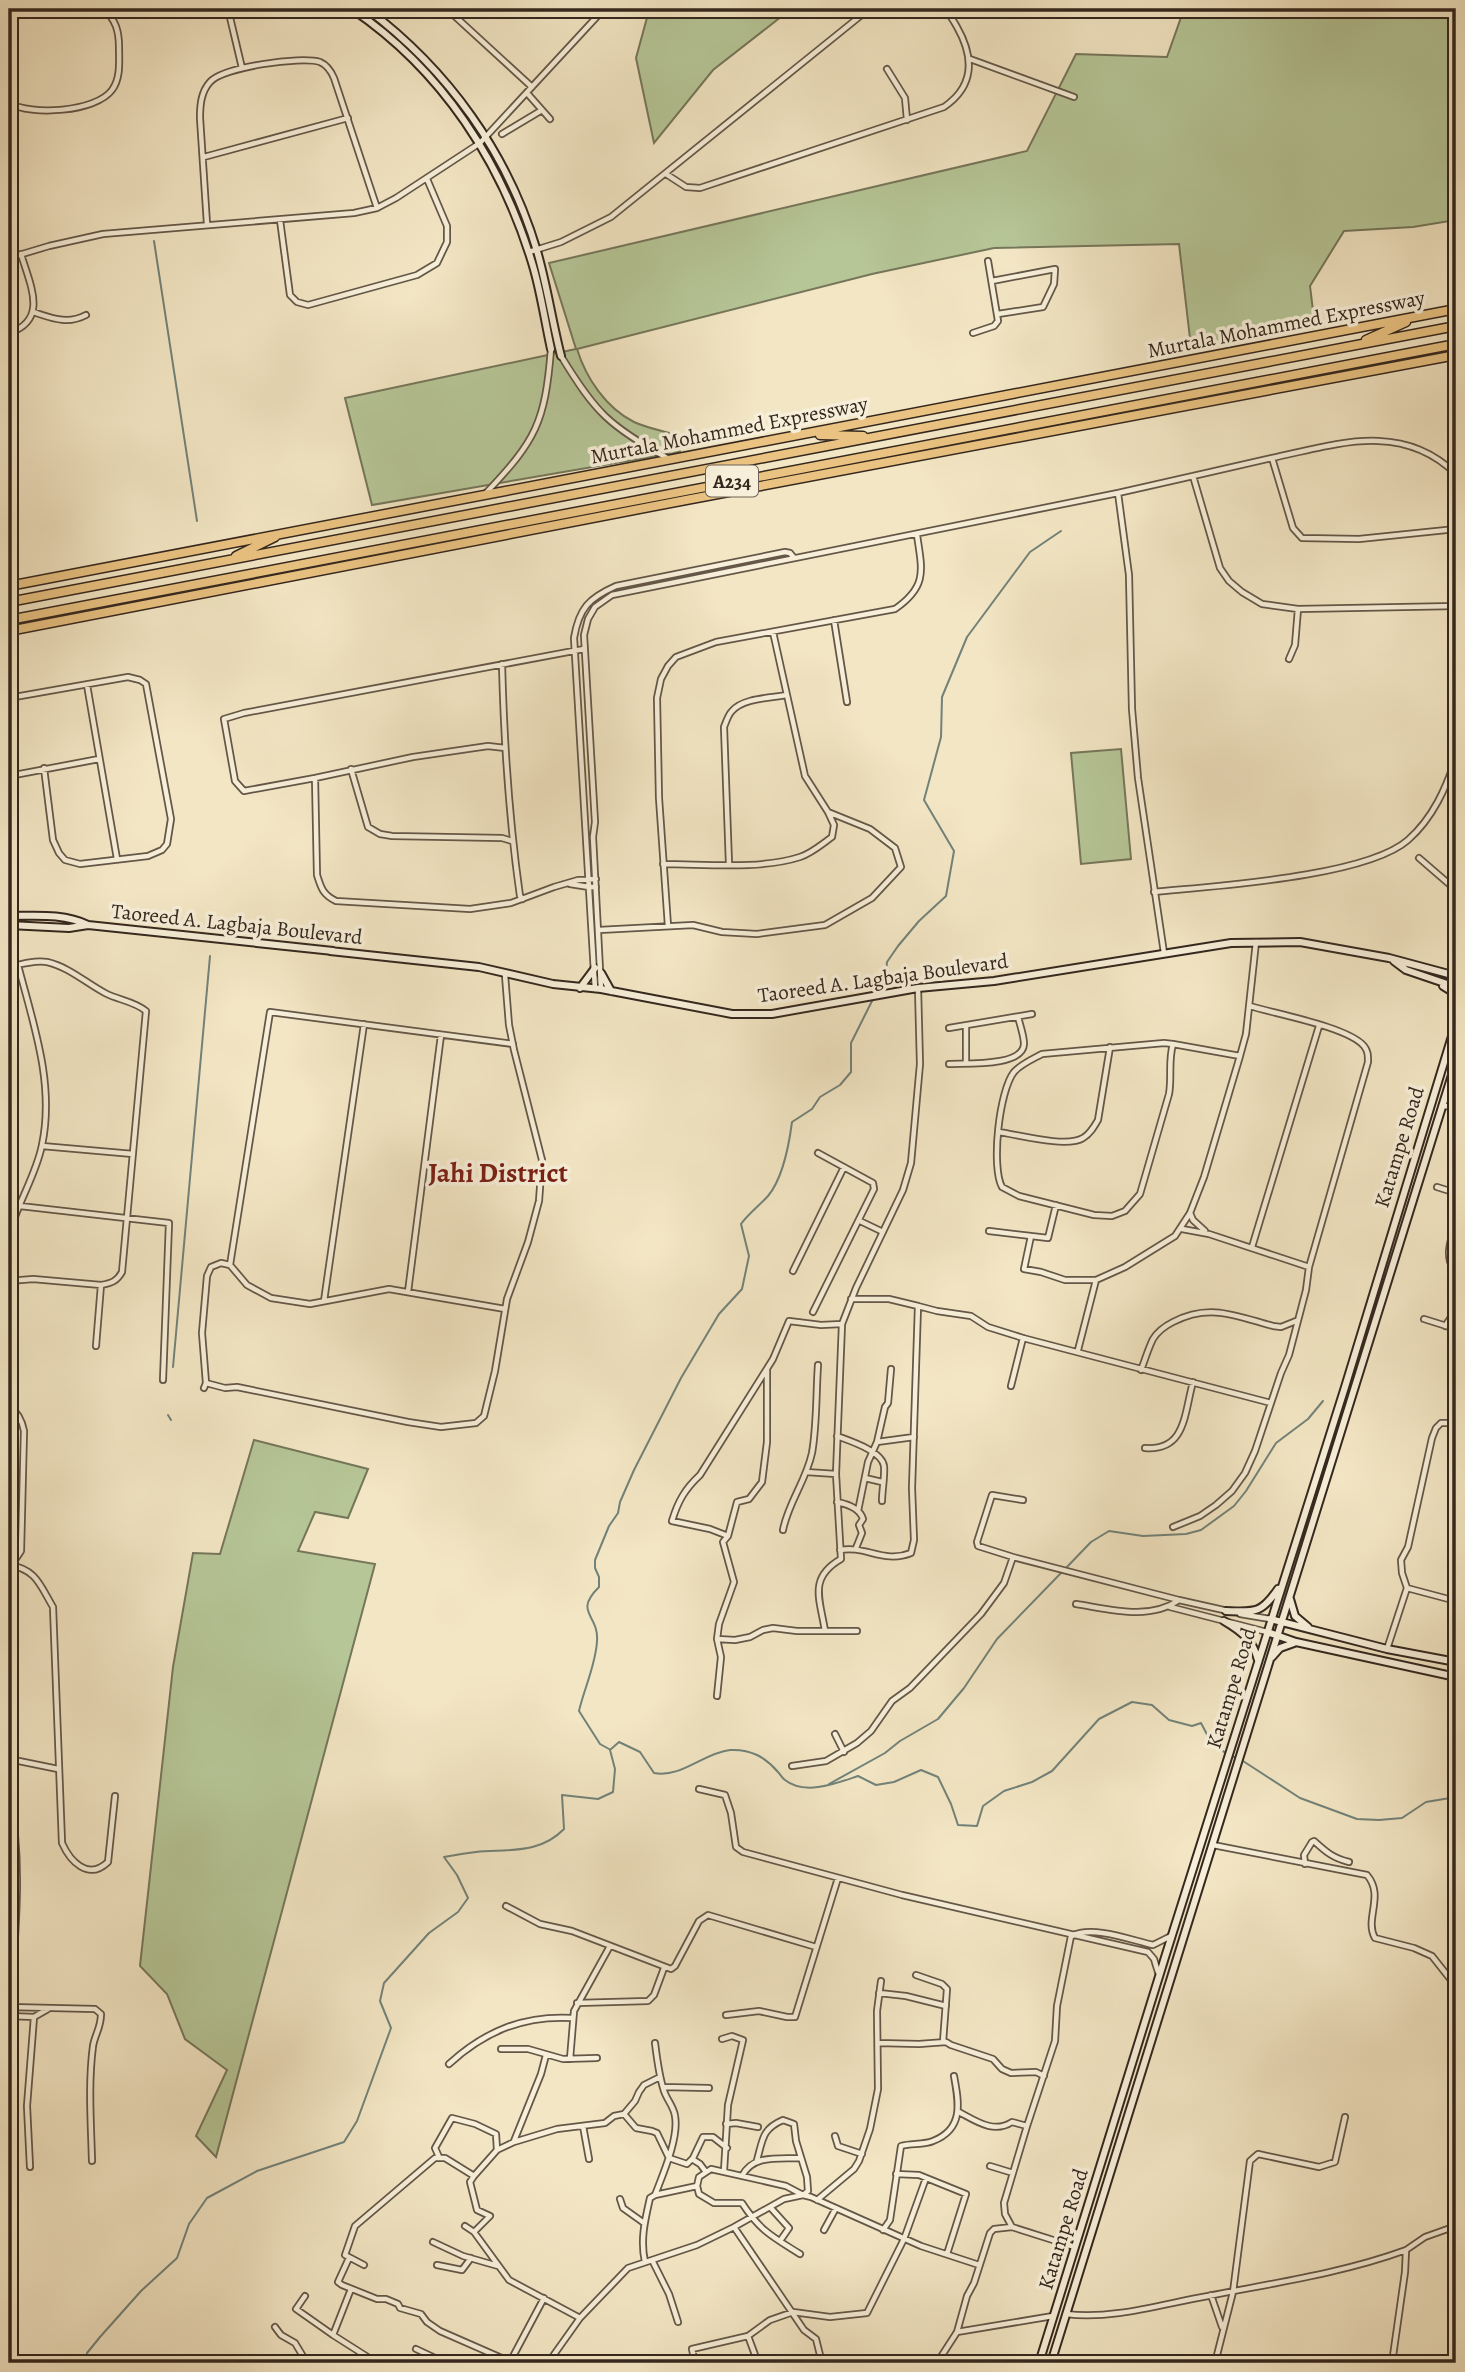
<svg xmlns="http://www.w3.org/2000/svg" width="1465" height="2372" viewBox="0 0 1465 2372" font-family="Alegreya,serif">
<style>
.green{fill:#b6c697;stroke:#75765a;stroke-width:2}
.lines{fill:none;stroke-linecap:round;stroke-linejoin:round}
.stream{stroke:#728279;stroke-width:2}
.street-casing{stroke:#645748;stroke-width:8}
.secondary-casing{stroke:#34271e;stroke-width:10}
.highway-casing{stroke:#34271e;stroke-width:11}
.street{stroke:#f7efd9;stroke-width:4.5}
.secondary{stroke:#f7efd9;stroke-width:6}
.highway{stroke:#eac382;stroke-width:8}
.labels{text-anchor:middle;stroke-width:7;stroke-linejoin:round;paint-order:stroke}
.shield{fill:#f7efd9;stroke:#6e6356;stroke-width:2}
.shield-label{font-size:19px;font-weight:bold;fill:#34271e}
.street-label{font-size:21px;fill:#34271e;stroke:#f7efd9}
.district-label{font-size:28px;font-weight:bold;fill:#7a1f14;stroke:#f7efd9}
</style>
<rect width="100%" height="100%" fill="#f3e6c4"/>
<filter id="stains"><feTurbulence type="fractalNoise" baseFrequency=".00286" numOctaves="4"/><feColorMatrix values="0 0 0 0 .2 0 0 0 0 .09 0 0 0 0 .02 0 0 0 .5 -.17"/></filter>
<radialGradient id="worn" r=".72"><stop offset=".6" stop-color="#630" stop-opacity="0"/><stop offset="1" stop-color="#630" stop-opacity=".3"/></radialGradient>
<!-- green -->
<path class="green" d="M651,9H791L713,70L654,143L636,58L648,14Z
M1184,9H1436L1437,16L1456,9V88L1452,95L1454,110H1456V220L1413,227L1344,231L1310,286L1315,327L1191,347L1179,244L994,248L872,274L577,349C586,378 606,408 634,422C647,428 663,431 677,435L680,452L372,505L345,398L576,349L549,263L1027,151L1076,54L1167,57Z
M1121,749L1131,859L1081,864L1071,753Z
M254,1440L368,1469L348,1518L315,1512L298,1551L375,1564L216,2157L196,2136L227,2070L185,2039L167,1994L140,1966L173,1667L193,1553L220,1554Z"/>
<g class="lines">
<!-- stream -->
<path class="stream" d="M154,241L197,521
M876,994L886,974L887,962L898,946L919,921L946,896L954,851L924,800L941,737L942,697L967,637L1030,552L1061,531
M173,1367L210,956
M168,1415L171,1420
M1065,1569L1091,1542L1109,1531L1143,1536L1186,1534L1201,1530L1234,1506L1246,1491L1276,1443L1308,1419L1323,1401
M609,1749L600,1744L579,1711C584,1689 596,1664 597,1641C599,1614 573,1613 599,1587V1577L595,1568V1560L609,1526L618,1513L620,1502L634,1470L681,1378L719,1314L742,1289L749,1256L741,1224C749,1213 759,1206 768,1196C783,1178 789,1145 792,1122L812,1109L820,1097L840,1085L851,1072V1043L873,999
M1243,1761L1300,1798L1357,1819L1379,1820L1402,1818L1426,1802L1456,1797
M829,1784L885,1753L900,1741L938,1719L964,1688L997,1639L1061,1573
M87,2363V2353L100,2337L141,2291L177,2258L189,2224L207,2198L257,2171L344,2142L357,2121L391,2028L380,2001L384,1983L429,1933L458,1912L468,1898L457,1875L444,1857C455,1855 466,1853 476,1852C509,1849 540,1854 564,1829L562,1795L598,1799L613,1792L615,1769L610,1750L619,1742L640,1752L654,1773C682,1778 703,1753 730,1750C751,1749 765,1757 778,1772C780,1774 782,1778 785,1780C805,1796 837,1783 858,1776L876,1785L894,1782L921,1770L938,1777L951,1804L958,1825L977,1826L983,1806L1004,1791L1032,1782L1052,1771L1099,1719L1132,1702L1152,1705L1169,1720L1192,1726L1201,1723L1213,1746L1238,1759"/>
<defs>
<path id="street" d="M228,9L242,68
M447,9L532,87
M970,59L1074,97
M887,69L905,98L907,120
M527,93L550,119
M9,103C31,116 96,112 112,90C121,78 119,61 119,47C119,32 116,19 103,9
M502,134L542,110
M204,157L348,118
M666,174L686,187L700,188L944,107C975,86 974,57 957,27C953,20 950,14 944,9
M280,220L290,295L297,302L308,305L417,275L437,263L447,242V226L427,179
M207,224L200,118C200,105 201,92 210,82C223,67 301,56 320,62C327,65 331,71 334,78L377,208
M529,252L561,242L611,217L869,9
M9,258L49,246L103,234L354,213L377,208L396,198L480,143L604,9
M992,281L1055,269L1054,284L1043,307L998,314
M33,312C52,318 67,325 86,315
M9,333C49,320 30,285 21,254
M973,333L994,326L998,321L988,261
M561,356C595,412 609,426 667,458
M1272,458L1193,476L1220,568L1229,581L1242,592L1262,604L1298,609L1456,606
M1456,474C1402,421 1337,444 1272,458L1293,528L1302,538L1359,539L1456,529
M486,493C536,440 545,423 551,349
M834,620L847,702
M1289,659L1295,645L1298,609
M502,664C504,742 509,819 520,896L523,899
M87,685L117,859
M9,698L128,677L140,680L146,684L171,819L167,844L162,850L148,856L80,864L65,860L59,853L53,840L44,768
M505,748L488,746L413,757L315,778L244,791L235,781L224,719L244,713L584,649
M351,769L368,827L380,834L392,836L502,838L512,841
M9,776L99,759
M315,778L317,875C321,888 323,895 336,901L470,909L511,903L554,887L578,880L596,879
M1419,858L1456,890
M663,864C705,864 759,870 800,857C812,853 822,844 832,837L834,825L828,812L805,776L773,632
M729,864L724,727C726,722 728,715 732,711C743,698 770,698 787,695
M570,884L589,887H596
M1154,892C1213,886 1366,877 1408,840C1433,818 1446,788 1456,758
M668,926L659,798L657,698L661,679L668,666L676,657L716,642L895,609C928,586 922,570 917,535
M599,930L693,925L722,932L757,934L825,925L872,898L901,867L895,848L870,829L828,812
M1164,953L1138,778L1132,709L1129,575L1118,493L1193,476
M9,967C21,964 35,960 47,962C69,967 86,983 105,993C118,1000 134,1001 146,1011L122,1272C117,1281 112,1283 101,1285L33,1279L9,1281
M595,989L574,638C579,608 589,598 616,586L785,552L790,553L794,558
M601,989L593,837L595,822L584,635L588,619L595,607L612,595L1118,493
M966,1026V1063
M949,1028L1032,1014
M1173,1044C1168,1061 1172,1077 1169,1094L1140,1194L1125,1211L1112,1216L1094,1215L1019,1196L1002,1187C991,1167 999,1091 1014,1072C1021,1064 1033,1059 1042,1054L1164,1043L1173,1044L1240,1056L1246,1034L1256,942
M949,1064C965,1063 1023,1067 1024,1044C1024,1036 1020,1025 1018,1017
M1443,1106L1456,1107
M999,1132C1019,1135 1067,1148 1083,1138C1090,1134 1094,1127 1098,1120L1110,1047
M42,1146L133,1154
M1437,1187L1456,1193
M20,1206L169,1223L163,1380
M1190,1213L1193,1220L1205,1231
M860,1221L883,1232
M1456,1224C1451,1239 1443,1258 1456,1272
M1182,1229L1209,1234L1309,1267
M989,1231L1031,1236L1024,1269L1041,1272L1065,1280H1096L1125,1267L1175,1236L1190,1213L1204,1177L1240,1056
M9,1236C16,1205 36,1176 42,1145C55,1084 33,1023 18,965
M1031,1236L1048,1238L1056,1205
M1252,1247L1319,1026
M793,1271L844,1167
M408,1292L441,1035
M324,1301L364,1024
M918,1306L937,1311L971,1316L988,1327L1023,1338L1271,1403
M505,1309L389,1289L310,1304L271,1298L247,1285L230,1265L270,1012L513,1044
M813,1312L874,1189L873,1183L818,1153
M1424,1319L1456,1329
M1445,1326L1456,1310
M96,1346L101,1285
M1078,1350L1096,1280
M1141,1370C1145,1360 1148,1349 1153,1339C1158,1331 1165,1326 1173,1322C1210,1303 1236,1316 1273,1326L1281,1327L1296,1321
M206,1383L225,1388L237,1387L408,1422L441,1427L476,1423L484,1416L495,1371L507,1299L528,1242L539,1201L542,1160L514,1050L509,1025L505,975
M1011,1386L1023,1338
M204,1388L206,1383L202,1333L207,1276L211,1267L221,1263L230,1265
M9,1406C18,1412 22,1420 24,1431L21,1551L15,1560L9,1563
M837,1436C850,1441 882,1451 884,1466C885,1477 882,1490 882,1501
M877,1442L914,1437
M1145,1448C1186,1451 1184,1414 1193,1382
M806,1472L836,1474
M865,1478L882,1482
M837,1502C847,1504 860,1508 863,1519L859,1525L862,1533L856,1548
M858,1511L868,1462L877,1442L885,1407L888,1403L891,1369
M1173,1527L1200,1516L1216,1505L1232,1491L1245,1473L1255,1451L1281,1373L1289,1355L1306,1290L1309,1267L1368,1062C1368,1055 1368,1051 1364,1046C1348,1027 1276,1014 1250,1006
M783,1530C788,1503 806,1481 812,1453C817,1425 816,1393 818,1365
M728,1536L737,1502L749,1499L762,1482L767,1442V1370
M840,1550C865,1545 884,1564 911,1553L914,1540L912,1488L918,1306L889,1299H851
M1013,1557L978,1546L977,1542L992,1495L1023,1500
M9,1565C36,1569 40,1585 53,1607L62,1843C70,1861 88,1881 108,1862L115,1796
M1407,1588L1456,1601
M1076,1604C1109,1609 1149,1621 1179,1600L1228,1611
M1170,1607L1267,1632
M1240,1614L1270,1619
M825,1631C820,1599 808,1578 841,1559L836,1474L842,1324L856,1288L903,1190L911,1163L920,1064L918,988
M717,1639L735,1640L750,1637L763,1630L773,1628L797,1631H857
M1387,1649L1407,1588L1402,1573L1401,1560L1408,1547L1432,1438L1436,1428L1441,1423H1456
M717,1696L721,1657L717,1639L719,1624L734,1582L723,1542L728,1536L710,1529L672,1521C678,1501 685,1489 700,1475L773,1359L789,1321L821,1325L842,1324
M835,1734L844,1752
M9,1759L58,1769
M792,1766L826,1761L857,1743L871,1731L892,1701L910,1688L981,1614L1004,1583L1013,1557L1179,1600
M699,1789L725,1795L731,1813L736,1847L743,1852L902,1895L1148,1952L1154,1959L1158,1972
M9,1793C24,1866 14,1942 10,2016
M1213,1845L1367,1875C1385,1896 1364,1919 1375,1938L1414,1948L1432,1956L1451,1980H1456
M1305,1864L1304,1855L1312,1842L1314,1841C1326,1852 1333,1858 1349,1862
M506,1906L540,1924L572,1931L671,1969L675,1966L699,1921L708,1915L816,1947
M1072,1936C1092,1925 1131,1940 1153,1945L1171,1936
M916,1975L942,1984L947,1989L943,2042
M879,1993L906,1996L946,2006
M577,2003L648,2001L654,1995L664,1968
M9,2007L95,2009L101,2014C101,2028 95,2034 93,2046C88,2084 91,2123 92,2161
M726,2015L759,2011L787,2017H795L838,1878
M10,2016L34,2017L48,2009
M722,2039L732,2036L743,2040L728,2105L724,2171
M878,2043L919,2044L946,2042L951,2045L993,2059L1002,2069L1011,2073L1036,2072L1044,2076
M501,2049H528L563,2059L597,2058
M570,2059L574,2011L610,1946
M449,2064C485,2031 524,2015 573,2018
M663,2087L709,2088
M959,2112C976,2121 994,2134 1012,2122L1027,2126
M624,2114L636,2128L652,2131L657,2133L669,2158L687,2164L693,2158L703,2137H713L727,2148
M726,2124L736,2123L758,2127
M583,2126L589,2159
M835,2136L838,2146L862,2154
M514,2141L541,2074L546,2055
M439,2157L435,2148L452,2118L475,2124L496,2134L497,2150
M692,2159L700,2164L706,2172
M990,2166L1013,2173
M30,2167L27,2106L34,2017
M896,2174L919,2175L966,2194L947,2254
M474,2176L470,2182L477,2210L490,2216L474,2232L509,2280L580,2318
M742,2176C753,2154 779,2159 801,2158
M697,2186L699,2194L714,2203H742C760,2231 773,2237 800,2254
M655,2195L697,2186L699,2177L711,2169L786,2186L803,2195L808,2191L807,2177L796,2141L794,2124L783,2120C762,2129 763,2139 757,2160
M620,2199L623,2208L644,2223
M817,2200L854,2169L859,2161L870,2129L878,2089L877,2011L881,1981
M770,2207L789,2228L780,2241
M465,2226L474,2232
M734,2227L804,2330L816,2339L822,2363
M1012,2227L1005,2214L1004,2203L1027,2126L1055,2041L1057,2006L1071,1936
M824,2230L836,2208
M883,2230L890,2220L901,2146C911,2143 924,2145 933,2141C964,2129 959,2103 954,2076
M433,2242L463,2256L498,2266
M1406,2250L1425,2237L1456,2226
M349,2258L338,2282L342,2285L377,2299H386L398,2304L400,2308L421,2314L427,2322L440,2331L513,2363
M652,2260L669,2294L678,2322
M645,2262C640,2240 645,2220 650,2198L655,2195C663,2174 679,2138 675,2116C674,2107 667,2100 664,2091C659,2076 657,2059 655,2043
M364,2265L345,2255L355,2226L435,2158H445L474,2176L497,2150L514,2142L557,2129L605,2123L614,2116L624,2114L635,2101L639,2092L644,2085L660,2077
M437,2265L462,2270L471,2258
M351,2289L333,2335L377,2363
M1211,2295L1222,2327
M305,2296L296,2309L333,2335
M1066,2314C1113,2320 1162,2304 1208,2296C1274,2283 1343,2273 1406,2250L1405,2272L1392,2363
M275,2327L281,2335L295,2343L307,2363
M957,2332L1053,2316
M748,2336L758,2363
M416,2349L446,2363
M510,2362L544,2298
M548,2363L580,2318L628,2268L697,2245L734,2227L784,2199L803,2195L811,2197L921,2246L979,2265
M695,2363L692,2349L748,2336L770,2320L793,2312L830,2317L867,2313L904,2239L926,2178
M937,2363L957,2332L967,2296L974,2283L990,2233L994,2229L1012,2227L1075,2247
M1215,2363L1233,2292L1250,2161L1258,2154L1319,2167L1335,2162L1345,2117"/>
<path id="secondary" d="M352,9C442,70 502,162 533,266C541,293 545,322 551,349
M367,9C448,70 508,153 537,251C547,285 552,321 561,356
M9,916C35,916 64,913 88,925
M9,925L69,928L88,925L333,951
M330,951L479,967L553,984L601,989L732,1014H772L918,988L994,981L1231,943L1300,942L1389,958L1456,976
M1394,961L1406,970L1456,987
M601,973L611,991
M1443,986L1451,991L1456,1000
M580,988L595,968
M1290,1599L1295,1616L1308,1627
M1226,1611C1255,1612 1261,1614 1278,1589
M1270,1619L1387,1649L1456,1662
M1224,1621C1241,1631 1253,1640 1258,1660
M1267,1632L1296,1642L1456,1677
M1272,1657L1280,1648L1294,1643
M1039,2363L1166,1954L1345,1387L1456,1023
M1051,2363L1456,1062"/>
<path id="highway" d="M1366,340L1406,322
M820,435L863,436
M236,556L275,537
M9,586L1456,309
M9,602L1456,326
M9,620L1456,344
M9,631L686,500L1456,355"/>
</defs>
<!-- street casing -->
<use href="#street" class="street-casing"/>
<!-- secondary casing -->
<use href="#secondary" class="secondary-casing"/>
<!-- highway casing -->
<use href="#highway" class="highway-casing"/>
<!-- street -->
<use href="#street" class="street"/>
<!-- secondary -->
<use href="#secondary" class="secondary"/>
<!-- highway -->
<use href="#highway" class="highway"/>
</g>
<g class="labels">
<!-- shield labels -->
<rect class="shield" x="706" y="465.5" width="52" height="31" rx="5"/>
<g class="shield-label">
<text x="732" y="488">A234</text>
</g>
<!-- street labels -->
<g class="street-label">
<text transform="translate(1286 324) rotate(-11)" y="7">Murtala Mohammed Expressway</text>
<text transform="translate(729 430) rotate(-11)" y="7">Murtala Mohammed Expressway</text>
<text transform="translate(237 924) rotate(6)" y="7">Taoreed A. Lagbaja Boulevard</text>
<text transform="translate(883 978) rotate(-8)" y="7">Taoreed A. Lagbaja Boulevard</text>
<text transform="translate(1399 1147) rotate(-73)" y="7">Katampe Road</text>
<text transform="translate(1231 1688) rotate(-73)" y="7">Katampe Road</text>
<text transform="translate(1063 2229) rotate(-73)" y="7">Katampe Road</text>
</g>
<!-- district labels -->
<g class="district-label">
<text x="498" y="1182">Jahi District</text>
</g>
</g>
<!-- margin -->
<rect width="1465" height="2372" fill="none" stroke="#f3e6c4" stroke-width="35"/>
<rect x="10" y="10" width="1444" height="2351" fill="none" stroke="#34271e" stroke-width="3.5"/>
<rect x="18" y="18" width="1430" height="2337" fill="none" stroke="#34271e" stroke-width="2"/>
<rect width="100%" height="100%" filter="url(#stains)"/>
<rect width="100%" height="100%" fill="url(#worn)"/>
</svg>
